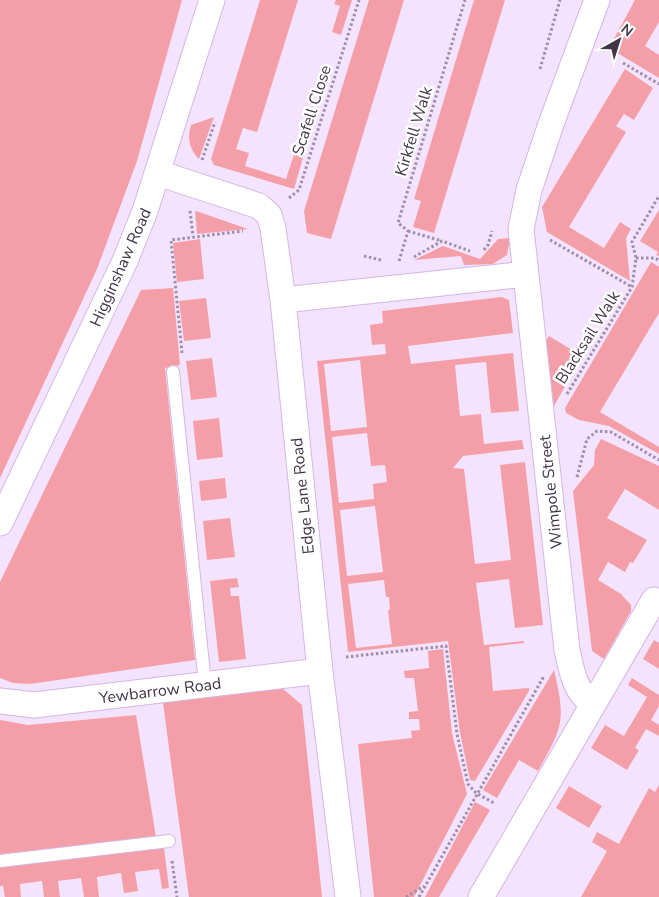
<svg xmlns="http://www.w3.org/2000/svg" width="659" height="897" viewBox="0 0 659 897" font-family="'Nunito Sans',sans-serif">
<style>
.green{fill:#f49fa7;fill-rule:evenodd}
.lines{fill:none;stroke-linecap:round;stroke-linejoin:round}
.lane-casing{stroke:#d3b6e3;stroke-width:14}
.street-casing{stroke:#d3b6e3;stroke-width:27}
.path{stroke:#9d8fa5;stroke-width:3;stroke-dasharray:2.5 2.5;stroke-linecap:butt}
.lane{stroke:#fff;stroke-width:12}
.street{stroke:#fff;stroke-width:25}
.labels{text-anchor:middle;stroke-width:5;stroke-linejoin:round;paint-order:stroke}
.street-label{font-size:16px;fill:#403546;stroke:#fff}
</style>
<rect width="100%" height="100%" fill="#f4e3fe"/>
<!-- green -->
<path class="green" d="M0,0H182L137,161L97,269L0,478Z
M260,0H298L257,132L243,128L236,149L249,153L245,166L286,179L297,145L306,147L294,189L214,165L211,159Z
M336,0H352L341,35L332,32L340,6L334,4Z
M369,0H404L331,239L307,233L304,211Z
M474,0H505L434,233L413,227L421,201L414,199Z
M635,0H659V22L645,46L659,55V78L609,48Z
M625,69L653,88L634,120L624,114L616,126L626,132L569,227L604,248L620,222L631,229L626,238L630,281L547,232L542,207Z
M214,117L199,159C189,149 187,138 191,125Z
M659,210V256L656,255L658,252L640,241Z
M195,211L199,212L248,229L197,234Z
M510,238L507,255L493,264L464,265L461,256L414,260L443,246L480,259L498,239Z
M200,239L204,279L177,282L173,243Z
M651,262L659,267V313L600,412L659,447V454L609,426L579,420L566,413L565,408Z
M173,288L180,365L165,368L195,660L30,684L13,683L0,678V582L141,290Z
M502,297L509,300L513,333L408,346L411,364L513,353L519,411L491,413L486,362L455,365L460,416L481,414L484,444L522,440L524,449L463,456L453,468L464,469L475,564L511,560L500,465L525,462L543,625L515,628L509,579L476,583L484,645L524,641V643L489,647L493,691L529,688V691L475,781L470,780L460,733L448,641L348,652L317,361L386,354L385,344L372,345L370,325L383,323L382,311ZM360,360L367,427L331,431L324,364ZM367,433L371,466L385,465L387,482L373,484L374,499L339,503L332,437ZM375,506L383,572L347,576L340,510ZM384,580L386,597H389L390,610H388L392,644L356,648L348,584Z
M206,298L211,338L184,341L179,301Z
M549,336L582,356L554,406L546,341Z
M212,358L217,397L191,400L186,361Z
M219,418L223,457L197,460L193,421Z
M601,439L659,466V510L625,489L607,518L647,540L633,563L630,562L625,572L608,562L598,580L621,594L631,605V611L604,659L592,651L573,491L594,465L595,450Z
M225,478L227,498L201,501L199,481Z
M230,518L235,557L207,560L203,521Z
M237,578L239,587L230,588L231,596H239L246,659L219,662L210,581Z
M654,640L659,643V669L643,659Z
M443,649L452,733L467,794L414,897H374L358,744L412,738L411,731L420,730L419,719H409V712L418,711L414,678H405L404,671L429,668L428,651Z
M554,670C566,721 563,726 538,771L519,760L497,798L483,790Z
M632,678L659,695V706L651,720L659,725V736L646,729L635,748L639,750L627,770L591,748L605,725L624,736L647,697L628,685Z
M282,688L302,705L322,897H189L163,703Z
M136,715L156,837L0,854V720L28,725Z
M659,785V897H581L607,851L592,842L597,832L619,844L649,788L655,792Z
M569,786L602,806L589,828L556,808Z
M475,802L490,810L439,897H425Z
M164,848L169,888L162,889L159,869L135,872L138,891L124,893L121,873L97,877L99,897H84L81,878L58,881L60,897H44L42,881L20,884L21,897H5L3,886H0V867Z"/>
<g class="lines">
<defs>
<path id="lane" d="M173,372L205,684
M0,861L169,841"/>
<path id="street" d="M158,173L259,206L269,215L273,228L283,300L320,671L348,897
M283,300L526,274
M0,523L125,261L145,211L212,0
M0,701L34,705L320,671
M592,704C574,689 572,672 567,650L521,229L529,190L551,124L597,0
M481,897L654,600"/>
</defs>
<!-- lane casing -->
<use href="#lane" class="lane-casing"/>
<!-- street casing -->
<use href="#street" class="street-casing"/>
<!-- path -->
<path class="path" d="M623,63L659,84
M540,69L560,0
M202,160L215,122
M289,198L299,190L359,0
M190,211L193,236
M408,231L442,241
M550,240L632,287
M484,250L488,245L492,231
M364,256L381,260
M414,257L442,241L470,251
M636,258H654L659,260
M399,261L408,231L398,223L465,0
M182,353L171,240L243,231
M567,394L632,287L636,258L632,242L659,196
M577,477L587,439L597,431L611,432L659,460
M346,657L446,646L457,734L468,784L476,793L494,803
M172,861L177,897
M406,897L424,886
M419,897L544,676"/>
<!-- lane -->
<use href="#lane" class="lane"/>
<!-- street -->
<use href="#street" class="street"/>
</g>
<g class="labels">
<!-- street labels -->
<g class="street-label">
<text transform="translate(311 110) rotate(-72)" y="6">Scafell Close</text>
<text transform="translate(413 131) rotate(-73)" y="6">Kirkfell Walk</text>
<text transform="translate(120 267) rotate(-66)" y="6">Higginshaw Road</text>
<text transform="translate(587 337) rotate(-58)" y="6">Blacksail Walk</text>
<text transform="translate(550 492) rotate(-96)" y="6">Wimpole Street</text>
<text transform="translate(302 496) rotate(-96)" y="6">Edge Lane Road</text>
<text transform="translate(160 690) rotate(-7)" y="6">Yewbarrow Road</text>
</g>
</g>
<!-- north arrow -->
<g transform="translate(619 40) rotate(39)" stroke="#ffffff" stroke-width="4" paint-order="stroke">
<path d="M0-4L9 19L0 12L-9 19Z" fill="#403546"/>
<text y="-8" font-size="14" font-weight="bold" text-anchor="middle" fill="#403546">N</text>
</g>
</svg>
